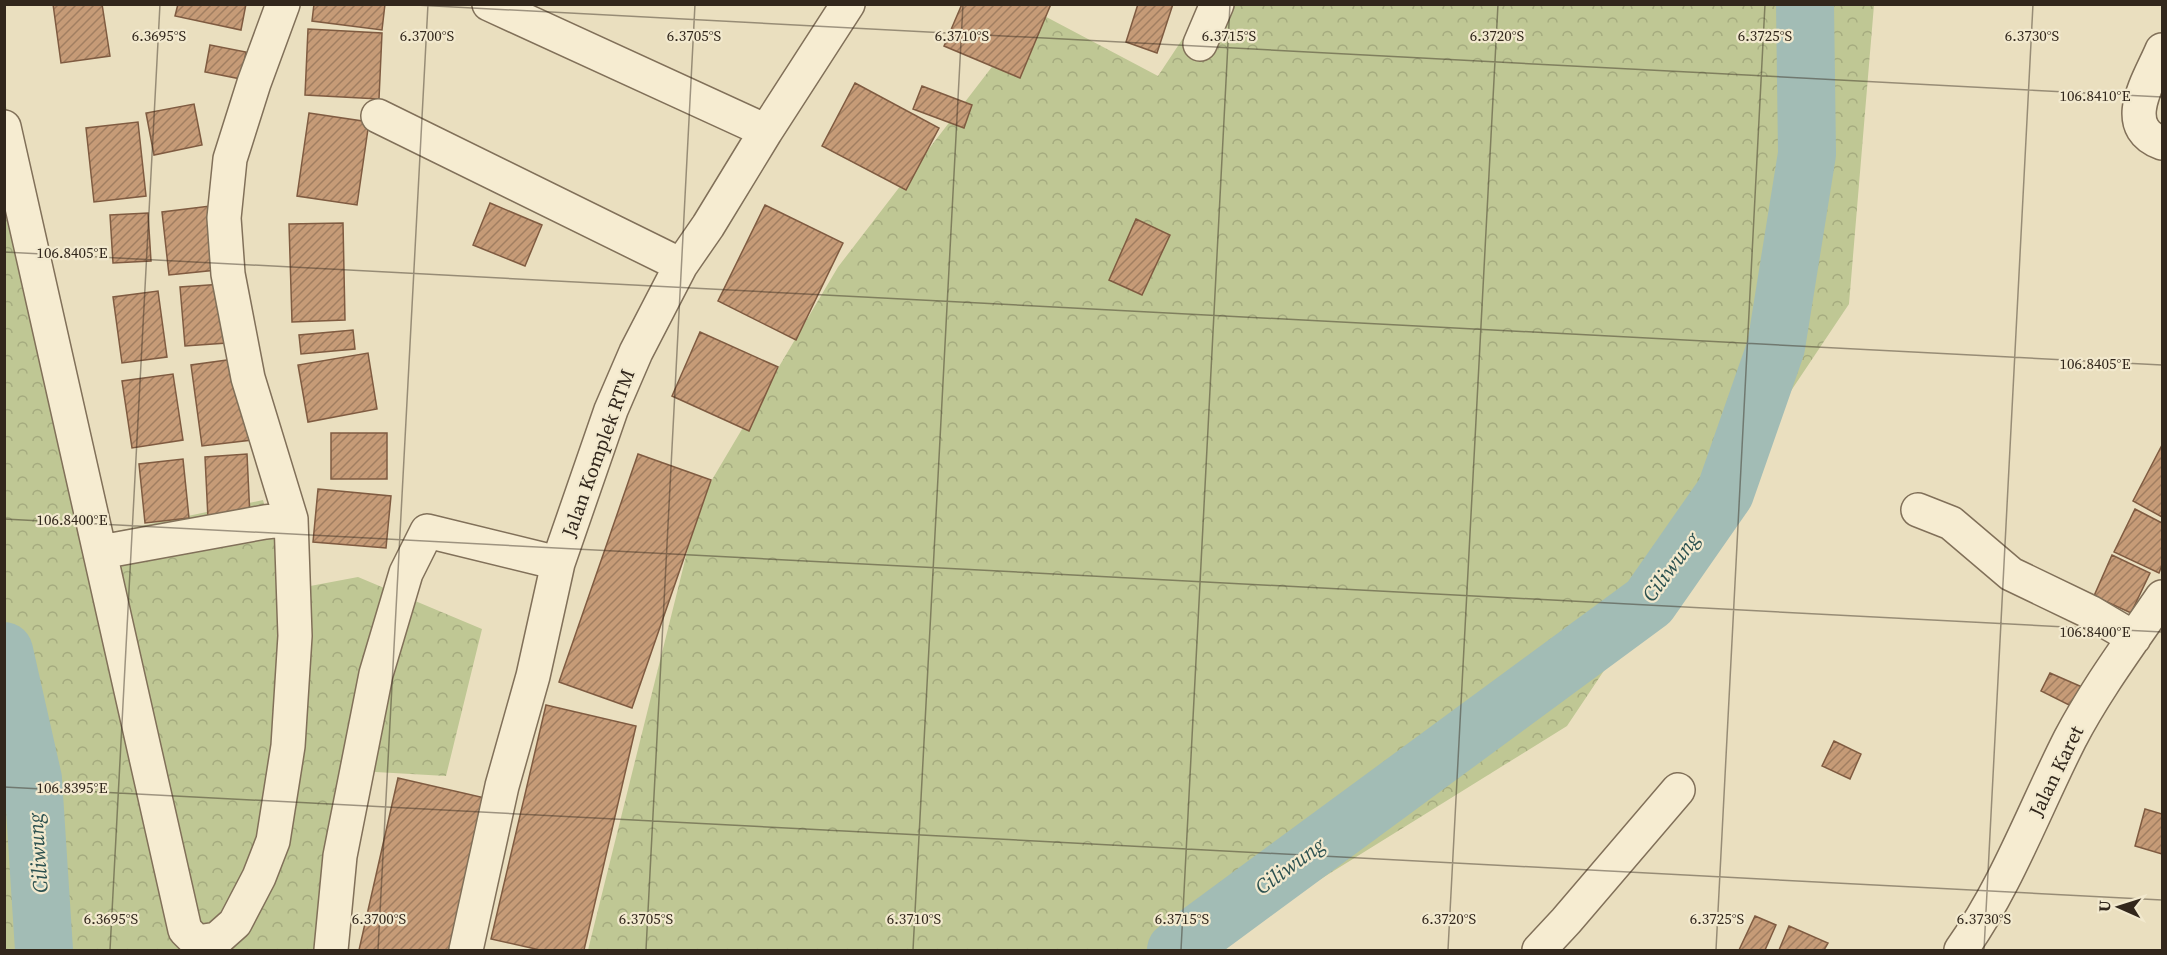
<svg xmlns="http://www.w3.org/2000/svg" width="2167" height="955" viewBox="0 0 2167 955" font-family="'Source Serif 4',serif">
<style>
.forest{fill:url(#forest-crowns)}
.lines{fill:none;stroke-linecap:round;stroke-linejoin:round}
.river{stroke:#a2bcb5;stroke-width:58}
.building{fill:url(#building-hatch);stroke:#7f5b41;stroke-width:1.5}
.minor-casing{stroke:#817059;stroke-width:36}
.minor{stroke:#f6ecd1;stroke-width:33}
.ticks{fill:none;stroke:#32271c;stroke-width:1.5;stroke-opacity:0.45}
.labels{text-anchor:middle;stroke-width:4.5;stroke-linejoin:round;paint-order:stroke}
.street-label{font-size:20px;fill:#32271c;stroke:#f2e9ce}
.water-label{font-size:21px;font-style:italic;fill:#2c5150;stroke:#f2e9ce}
.ticks-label{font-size:15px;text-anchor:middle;fill:#32271c;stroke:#f2e9ce;stroke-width:4.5;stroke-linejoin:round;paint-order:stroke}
</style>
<defs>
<pattern id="forest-crowns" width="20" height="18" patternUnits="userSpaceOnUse" patternTransform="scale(1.5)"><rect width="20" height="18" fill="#bfc794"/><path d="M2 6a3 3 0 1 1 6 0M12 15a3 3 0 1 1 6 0" fill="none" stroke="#a5ab7f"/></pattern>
<pattern id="building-hatch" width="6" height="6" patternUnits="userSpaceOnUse" patternTransform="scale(1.5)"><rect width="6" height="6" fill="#c69b77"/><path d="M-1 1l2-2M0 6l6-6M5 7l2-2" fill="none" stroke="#a17e61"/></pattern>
</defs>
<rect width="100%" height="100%" fill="#eadfbf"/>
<!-- forest -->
<path class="forest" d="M1205,5H1874L1849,304L1567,726L1240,929L1216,950H588L700,500L838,267L1035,11L1158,76Z
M4,98L108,533L263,500L289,590L358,577L482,629L446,776L358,771L331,950H5Z"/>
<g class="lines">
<!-- river -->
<path class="river" d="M4,651L33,779L44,950
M1176,950L1649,602L1725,493L1776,347L1807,154L1805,4"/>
</g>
<!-- building -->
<path class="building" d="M53,4H102L110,56L61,63Z
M178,4H246L241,30L175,16Z
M314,4H385L382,30L312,21Z
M962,4H1051L1020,78L944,46Z
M1138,4H1173L1157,53L1126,42Z
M308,29L382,33L379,99L305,95Z
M210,45L246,52L241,79L205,72Z
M855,83L939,128L906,190L822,146Z
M922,86L972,105L964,128L913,109Z
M194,104L202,145L154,155L146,113Z
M309,113L369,122L357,205L297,196Z
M138,122L146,196L94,202L86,128Z
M490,203L542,225L525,266L473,245Z
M765,205L843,243L796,340L718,301Z
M210,206L217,270L169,275L162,212Z
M148,213L151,261L113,263L110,215Z
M1136,219L1170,235L1142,295L1109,280Z
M343,223L345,320L292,322L289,224Z
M223,284L227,343L185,346L180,287Z
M158,291L167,357L122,363L113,297Z
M353,330L355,349L301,354L299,335Z
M700,332L778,367L749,431L672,396Z
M368,353L377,409L308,422L298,365Z
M241,358L252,440L202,446L191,365Z
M173,374L183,440L132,448L122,381Z
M331,433H387V479H331Z
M2162,445V517L2133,501Z
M247,454L250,517L208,519L205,457Z
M638,454L711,480L632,708L559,682Z
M183,459L189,518L145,523L139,464Z
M318,489L391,496L386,548L313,542Z
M2135,509L2162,523V565L2159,573L2114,552Z
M2112,555L2150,573L2131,613L2094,596Z
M2050,673L2082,687L2075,708L2041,691Z
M546,705L636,726L584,950H540L491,939Z
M1834,741L1861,754L1850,779L1822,766Z
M398,778L485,798L451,950H359Z
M2145,809L2162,814V854L2135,846Z
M1755,916L1776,925L1765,950H1739Z
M1789,926L1828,943L1824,950H1779Z"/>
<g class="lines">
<defs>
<path id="minor" d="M489,4L766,131
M1200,44L1217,4
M2162,50C2150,79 2117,127 2162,143
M378,116L681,265
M4,127L185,930L197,942L217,939L235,923L259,877L273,841L288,746L295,636L291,519L248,378L228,274L224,218L230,159L254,83L283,4
M1918,510L1951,523L2011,574L2090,612L2134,638
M101,552L265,522L291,519
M331,950L340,856L376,674L406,573L427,531L558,563
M466,950L502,786L533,676L558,563L611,410L636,352L681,265L708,226L766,131L848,4
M1539,950L1566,921L1678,790
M1961,950C2007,885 2034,810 2070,739C2096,689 2130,644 2162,597"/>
</defs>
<!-- minor casing -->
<use href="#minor" class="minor-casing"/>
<!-- minor -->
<use href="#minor" class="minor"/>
</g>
<!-- ticks -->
<path class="ticks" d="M397,4L2162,97M4,252L2162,365M4,519L2162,632M4,787L2162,900M110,950L160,4M378,950L428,4M646,950L695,4M913,950L963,4M1181,950L1230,4M1448,950L1498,4M1716,950L1765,4M1984,950L2033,4"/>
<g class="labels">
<!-- street labels -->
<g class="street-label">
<text transform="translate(598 453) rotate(-70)" y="7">Jalan Komplek RTM</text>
<text transform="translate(2056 771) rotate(-64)" y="7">Jalan Karet</text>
</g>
<!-- water labels -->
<g class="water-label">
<text transform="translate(1671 567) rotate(-53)" y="7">Ciliwung</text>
<text transform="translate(38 853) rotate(-94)" y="7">Ciliwung</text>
<text transform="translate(1290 866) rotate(-36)" y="7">Ciliwung</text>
</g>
</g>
<g class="ticks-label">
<text x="159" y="41">6.3695°S</text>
<text x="427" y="41">6.3700°S</text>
<text x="694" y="41">6.3705°S</text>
<text x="962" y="41">6.3710°S</text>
<text x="1229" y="41">6.3715°S</text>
<text x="1497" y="41">6.3720°S</text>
<text x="1765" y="41">6.3725°S</text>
<text x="2032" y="41">6.3730°S</text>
<text x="2095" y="101">106.8410°E</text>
<text x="72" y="258">106.8405°E</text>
<text x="2095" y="369">106.8405°E</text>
<text x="72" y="525">106.8400°E</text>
<text x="2095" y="637">106.8400°E</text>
<text x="72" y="793">106.8395°E</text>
<text x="111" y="924">6.3695°S</text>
<text x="379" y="924">6.3700°S</text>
<text x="646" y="924">6.3705°S</text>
<text x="914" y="924">6.3710°S</text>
<text x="1182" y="924">6.3715°S</text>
<text x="1449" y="924">6.3720°S</text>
<text x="1717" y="924">6.3725°S</text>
<text x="1984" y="924">6.3730°S</text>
</g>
<!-- border -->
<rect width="2167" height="955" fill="none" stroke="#32271c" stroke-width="12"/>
<!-- north arrow -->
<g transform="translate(2119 907) rotate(273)" stroke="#f2e9ce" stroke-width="4.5" paint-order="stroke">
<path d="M0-4.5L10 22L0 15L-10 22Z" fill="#32271c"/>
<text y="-9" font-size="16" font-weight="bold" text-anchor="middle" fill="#32271c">U</text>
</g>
</svg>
